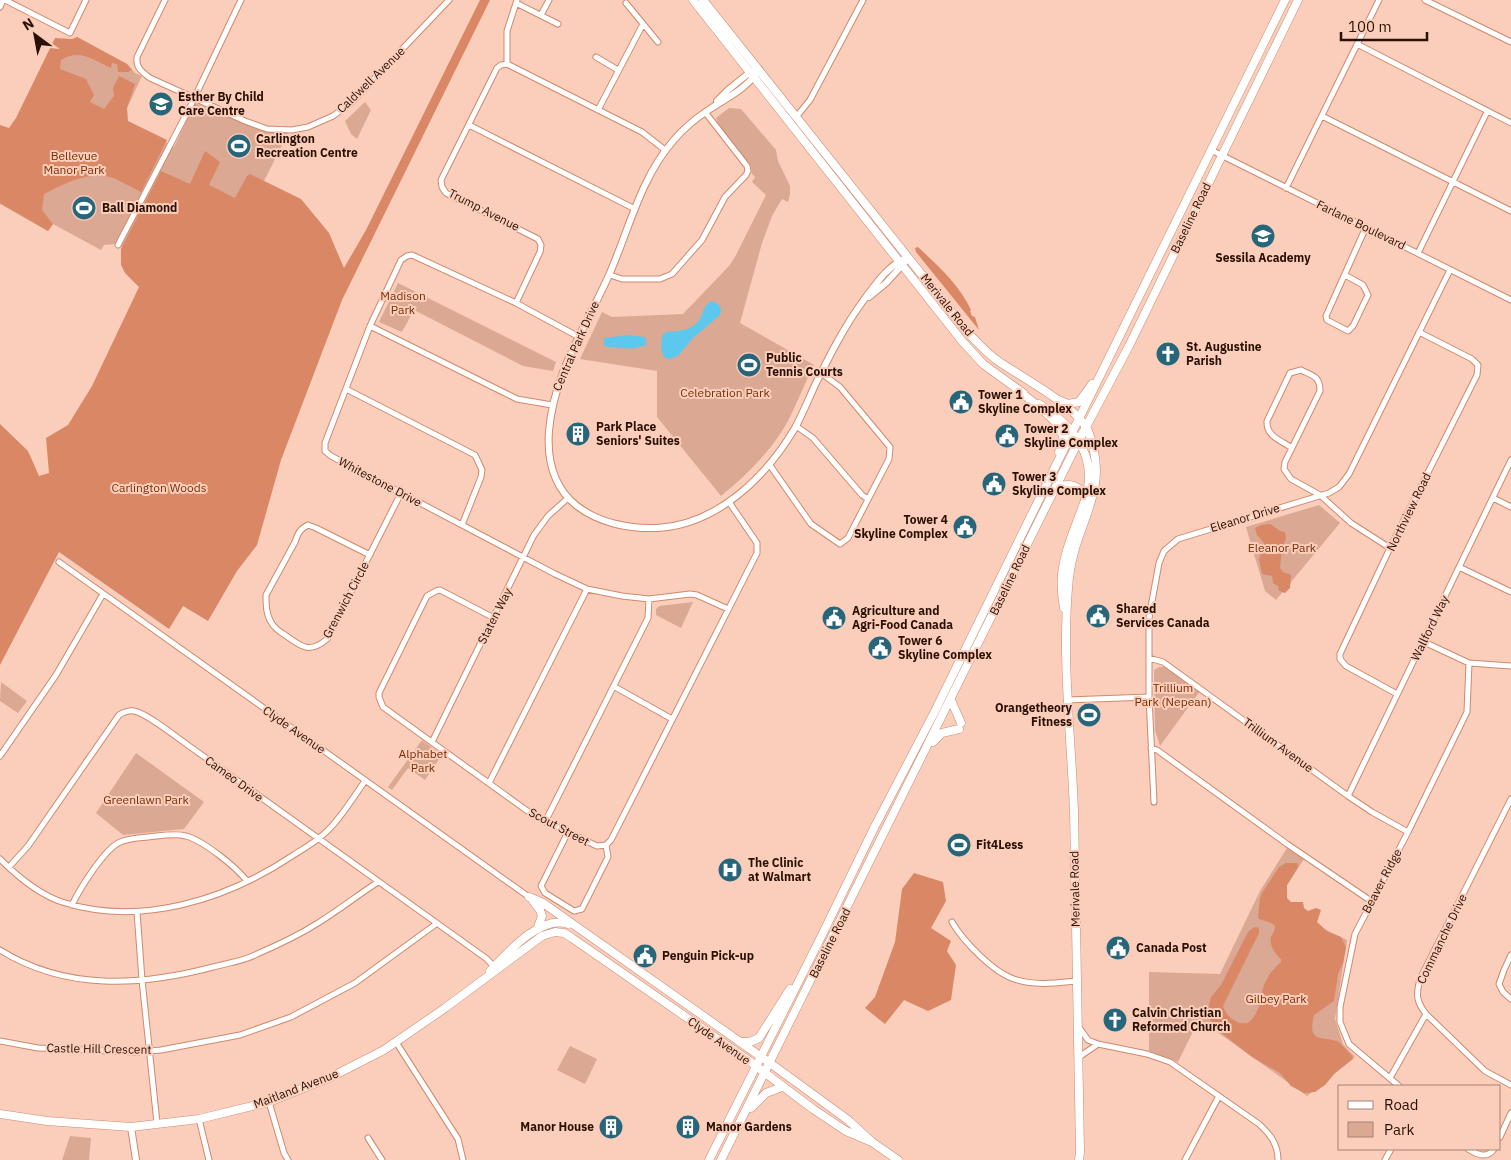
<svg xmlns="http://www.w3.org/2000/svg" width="1511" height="1160" viewBox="0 0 1511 1160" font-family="'IBM Plex Sans',sans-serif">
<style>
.green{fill:#dba893}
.forest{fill:#d98765}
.water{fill:#5cc8ed}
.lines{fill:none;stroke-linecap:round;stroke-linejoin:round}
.minor-casing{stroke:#cf896c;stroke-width:7}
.tertiary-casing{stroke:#cf896c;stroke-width:8}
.secondary-casing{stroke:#cf896c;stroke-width:9}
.primary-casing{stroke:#cf896c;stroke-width:9}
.minor{stroke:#fff;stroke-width:5}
.tertiary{stroke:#fff;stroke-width:6}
.secondary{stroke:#fff;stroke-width:8}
.primary{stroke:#fff;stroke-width:8}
.labels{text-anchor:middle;stroke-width:4;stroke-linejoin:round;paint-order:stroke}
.street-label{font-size:12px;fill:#2a1005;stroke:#fbcebb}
.poi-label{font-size:12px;font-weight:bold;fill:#2a1005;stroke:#fbcebb;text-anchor:start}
.park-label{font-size:12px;fill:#782f06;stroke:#fbcebb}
</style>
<rect width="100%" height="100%" fill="#fbcebb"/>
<!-- green -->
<path class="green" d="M77,37L127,64L135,73L142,76L122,119L174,147L195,103L263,131L288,133L264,181L250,175L236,203L151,263L115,244L104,245L101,250L53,224L48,231L0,204V128L16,132L67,39L73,40Z
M365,102L371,110L357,139L351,134L345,121Z
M729,108L741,109L776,150L778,161L790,186V194L788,202L782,199L772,216L762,243L740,323L814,365C805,383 797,403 788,421C772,450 747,475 721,496L657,417V371L580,359L602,312L612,317L683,314L729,266L735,257L766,195L752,182L755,177L752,174L751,166L718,124L716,118Z
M398,283L556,362L553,371L523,366L414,310L402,332L379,322Z
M1319,505L1340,523L1276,600L1265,591L1246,527Z
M693,602L681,628L656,615V609L659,606Z
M1159,667H1166L1200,691L1160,746L1155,730L1154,670Z
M1,682L27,701L18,713L0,701Z
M422,740L442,755L425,780L408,768L392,790L388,787Z
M136,753L204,802L184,829L123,835L96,813Z
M1287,848L1304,859L1279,898L1314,924L1347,940L1335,1019L1343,1044L1355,1057L1307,1096L1199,1019L1178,1062L1149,1051V972L1220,974L1260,891Z
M570,1046L597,1059L585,1084L557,1070Z
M70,1136L91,1138L89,1160H62Z"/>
<!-- forest -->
<path class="forest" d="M480,0H490L342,300L281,460L257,545L237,571L208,621L183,606L169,629L59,552L0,665V424L28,451L39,476L49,473L46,438L68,425L92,386L139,287L125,273L121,265V249L161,171L190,184L205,151L220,162L209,185L235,198L247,176L250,174L301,199L329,233L344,268L366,230Z
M77,37L127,64L132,70L128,72H118L117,64L112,63L111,68C94,60 79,48 61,60L60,69L86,79L94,95L90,102L104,109L114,96L113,88L119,76L135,84L127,108L128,121L167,140L141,192C133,188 124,183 116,179C91,169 66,183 44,194L42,210L53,224L48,231L0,203V125L9,128L16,118L55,38L72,39Z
M918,247C938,266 959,284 971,310L970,311L972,316L975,317L979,330L916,252L915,248Z
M1270,524L1280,531L1285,532L1286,539L1282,548L1280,568L1283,572L1291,575L1290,588L1285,593L1279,591L1278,586L1273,583L1272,576L1262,574L1259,559L1264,543L1257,535L1255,528L1261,525Z
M1286,863H1297L1298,864V867L1287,885V898L1291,902H1303L1304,908L1308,911L1316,908L1321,910L1317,922L1328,932L1341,937L1346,947L1343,963L1338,974L1334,1001L1314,1015C1307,1045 1322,1035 1339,1042L1352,1056L1353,1059L1335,1073L1325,1085L1315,1092L1304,1093L1291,1086L1280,1073L1252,1057L1215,1028L1207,1014L1211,997L1221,985L1248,932C1252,929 1255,925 1259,928V933L1223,1006C1227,1017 1236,1025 1248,1023C1264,1010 1258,993 1268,977C1271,971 1277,966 1281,962V959C1275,954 1269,945 1271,937C1273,933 1275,931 1275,926L1271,923L1259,919L1258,917L1260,898L1262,893L1279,867Z
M914,873L943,882L946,901L931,928L951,941L947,951L956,965L951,1000L928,1011L904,1000L885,1024L865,1008L875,997L895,942L902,889Z"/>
<!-- water -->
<path class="water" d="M712,301L718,304L721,308L720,315L693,338L678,356L669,359L664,357L661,349L662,336L666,332C679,331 694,331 701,317C704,309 704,306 712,301Z
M629,335L645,337L647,344C636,351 616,348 604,346V338Z"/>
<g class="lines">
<defs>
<path id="minor" d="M5,0L70,33L86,0
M165,0L137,57C136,68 141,71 150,78L245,121L267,129L292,130L308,127L333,116L351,103L449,0
M1425,0L1511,42
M516,3L558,24
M626,3L658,42
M0,7L3,0
M541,15L549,0
M1357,44L1511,123
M596,57L618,70
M507,64L501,65L497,68L441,180L442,187L446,193L538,239L541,245L540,252L516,303
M507,64L642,132L665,150
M507,64V31L517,0
M598,110L643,24
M797,116L810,100L863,0
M1322,116L1511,211
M469,125L635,209
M1211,150L1511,300
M1286,188L1379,0
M118,245L191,105L241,0
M1418,253L1487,112
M610,275L622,279H660L672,274L702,240L725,197L746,175L748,171L747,166L705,112
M1345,275L1363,285L1368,295L1353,326L1348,331L1327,320L1326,316L1366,227
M370,326L517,399L552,405
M579,337L516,303L412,255L407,256L401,260L370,326L325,443V451L331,456L555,574L587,589L622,596L649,599L690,594L697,595L728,609
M346,389L475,455L482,470L481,477L462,525
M796,426L813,438L862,495L868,499
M1292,448C1280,440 1266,436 1267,421L1290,373L1301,370C1313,376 1320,376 1320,391L1285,462L1284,469L1291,479L1320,495L1351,523L1390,548
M769,464L811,524L840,544L848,538L889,459L890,447L840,387L821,373
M1493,498L1511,507
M370,555L316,528L308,525C300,529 298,533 295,542L266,595C266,604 266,614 271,622C274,628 280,632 285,635C301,647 310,654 327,639L401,493
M59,562L529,897
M1459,567L1511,592
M494,618L440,590L436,591L427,596L379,693V697L383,707L533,815L597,846L606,845L611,840L757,553V543L729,502
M1424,642L1469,663L1511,666
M1149,658L1163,662L1348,796L1372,812L1408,832
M615,687L672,719
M1397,694L1346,666L1340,659V654L1390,548L1477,375L1478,365L1472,359L1419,332
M1067,700L1149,697
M432,742L534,535L548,516L568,498
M1151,748L1157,750L1287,844L1371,901
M0,756L56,675L103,594
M489,783L587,589
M1348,796L1511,460
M1511,799L1420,979C1416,995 1416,1001 1426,1014L1485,1071L1511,1085
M1154,802L1149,697V618L1159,563L1164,551L1178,539L1329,493L1339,487L1349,474L1450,270
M545,822L648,618L649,599
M568,832L541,886L545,893L574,911L582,909L608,857L606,845
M0,859C17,876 38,894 62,902C140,927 226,900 292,856C303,849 316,842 326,832C340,820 354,796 365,781
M9,867L28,846L119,715C124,712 129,710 134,711C147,713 180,740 192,748L487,959L496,969
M72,905C80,888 103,852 118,843C127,838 138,838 148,837C160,836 174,833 186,836C204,841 236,867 247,881
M137,912L142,980L157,1123
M952,922C963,941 993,972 1014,979C1034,986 1056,983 1076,981
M0,950C66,991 141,986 213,967C228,963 244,961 257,954C278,945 299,935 318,923C339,910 358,895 378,882
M1511,955L1504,970L1499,984L1503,992L1511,999
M1078,1026L1088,1040L1098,1044L1147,1054L1170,1062L1259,1124C1270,1134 1278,1144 1278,1160
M0,1041L38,1048L137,1052L161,1050L240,1035L291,1017L355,983L436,924
M396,1042L458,1139L463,1160
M1079,1057L1098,1044
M1390,1078L1426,1014
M1399,1086L1349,1044L1340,1022V1007L1355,934L1408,832L1467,712L1469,663
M269,1102L284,1153L288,1160
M199,1119L209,1160
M1500,1137L1511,1113
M368,1138L382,1160
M1468,1149C1478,1155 1487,1159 1494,1149
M1185,1160L1219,1096
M1385,1160L1391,1149"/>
<path id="tertiary" d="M759,69C748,88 728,97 710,109C696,118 683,129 673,141C640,179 629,230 609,275C586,327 554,372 549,431C547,459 553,487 577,506C599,523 629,529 657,528C717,525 766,477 795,428C803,413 809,398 816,383C830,355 844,327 863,301C875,285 888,265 908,257
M717,101L728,90L749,73L753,71
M869,297L886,283L905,262
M131,1127L136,1160"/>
<path id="secondary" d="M693,0L962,341L983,364L1023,393
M703,0L969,334C978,343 987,353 998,361C1021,377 1077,406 1088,431C1112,491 1075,522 1069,577C1061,655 1071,733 1074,811C1077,925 1078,1039 1080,1152L1079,1160
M1039,404C1074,426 1099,456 1085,500C1077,524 1065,548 1062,574C1061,585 1062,597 1064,608
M529,897L543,903L770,1063L848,1120L872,1142L898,1160
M533,901L540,910L542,916L538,927
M490,971C507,953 541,914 568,924
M0,1114L47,1121L131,1127L199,1119L269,1102L331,1077L384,1050L445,1008L542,936L555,932L564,933L572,938L748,1060L813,1109L846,1131L872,1142"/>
<path id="primary" d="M1019,391C1030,400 1059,420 1062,433C1064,439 1061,446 1059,452
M1058,400L1068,404L1079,402L1092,384
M1056,487C1070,483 1079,484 1086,498
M951,700L961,723
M933,742L942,733L959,729
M740,1042H750L759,1038L790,989
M751,1108L766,1093L782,1087
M709,1160L824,931L874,828L934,713L1285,0
M721,1160L1079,440L1129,346L1298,0"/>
</defs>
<!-- minor casing -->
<use href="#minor" class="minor-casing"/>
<!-- tertiary casing -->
<use href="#tertiary" class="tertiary-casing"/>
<!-- secondary casing -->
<use href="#secondary" class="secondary-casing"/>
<!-- primary casing -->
<use href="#primary" class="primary-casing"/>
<!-- minor -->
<use href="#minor" class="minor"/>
<!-- tertiary -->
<use href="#tertiary" class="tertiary"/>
<!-- secondary -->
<use href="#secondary" class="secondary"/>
<!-- primary -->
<use href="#primary" class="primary"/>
</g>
<!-- icons -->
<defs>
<symbol id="school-disc" viewBox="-11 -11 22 22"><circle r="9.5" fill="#26657a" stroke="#fbcebb"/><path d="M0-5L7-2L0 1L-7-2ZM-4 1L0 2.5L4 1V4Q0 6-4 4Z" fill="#fff"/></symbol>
<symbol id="stadium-disc" viewBox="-11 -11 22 22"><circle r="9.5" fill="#26657a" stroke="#fbcebb"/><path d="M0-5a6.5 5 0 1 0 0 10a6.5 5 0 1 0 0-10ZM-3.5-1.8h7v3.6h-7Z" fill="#fff"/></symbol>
<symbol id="church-disc" viewBox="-11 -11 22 22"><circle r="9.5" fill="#26657a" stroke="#fbcebb"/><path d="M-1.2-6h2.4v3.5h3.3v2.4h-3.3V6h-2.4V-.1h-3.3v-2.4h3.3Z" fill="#fff"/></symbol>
<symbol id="civic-disc" viewBox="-11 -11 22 22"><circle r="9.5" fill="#26657a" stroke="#fbcebb"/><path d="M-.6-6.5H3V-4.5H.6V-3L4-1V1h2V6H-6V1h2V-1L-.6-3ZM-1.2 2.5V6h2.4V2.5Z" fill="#fff"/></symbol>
<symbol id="building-disc" viewBox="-11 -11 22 22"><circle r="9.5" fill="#26657a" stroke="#fbcebb"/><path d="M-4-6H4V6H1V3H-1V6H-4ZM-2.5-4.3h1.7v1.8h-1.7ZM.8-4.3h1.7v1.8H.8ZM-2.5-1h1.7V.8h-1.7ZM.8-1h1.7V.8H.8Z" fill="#fff"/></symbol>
<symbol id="hospital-disc" viewBox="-11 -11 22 22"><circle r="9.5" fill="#26657a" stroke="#fbcebb"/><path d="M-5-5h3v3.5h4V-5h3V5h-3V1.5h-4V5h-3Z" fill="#fff"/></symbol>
</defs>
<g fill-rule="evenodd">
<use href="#school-disc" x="147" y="90" width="28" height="28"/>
<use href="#stadium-disc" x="225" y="132" width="28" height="28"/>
<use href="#stadium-disc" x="70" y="194" width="28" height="28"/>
<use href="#school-disc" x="1249" y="222" width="28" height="28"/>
<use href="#church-disc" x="1154" y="340" width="28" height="28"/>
<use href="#stadium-disc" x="735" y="351" width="28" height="28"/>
<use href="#civic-disc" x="947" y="388" width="28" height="28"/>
<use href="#building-disc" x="564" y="420" width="28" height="28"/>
<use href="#civic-disc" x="993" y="422" width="28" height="28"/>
<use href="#civic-disc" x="980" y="470" width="28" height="28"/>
<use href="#civic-disc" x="951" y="513" width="28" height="28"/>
<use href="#civic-disc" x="1084" y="602" width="28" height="28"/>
<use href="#civic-disc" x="820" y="604" width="28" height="28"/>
<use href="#civic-disc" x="866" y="634" width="28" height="28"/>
<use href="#stadium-disc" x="1075" y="701" width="28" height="28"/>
<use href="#stadium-disc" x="945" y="831" width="28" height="28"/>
<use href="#hospital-disc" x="716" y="856" width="28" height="28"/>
<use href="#civic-disc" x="1104" y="934" width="28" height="28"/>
<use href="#civic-disc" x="631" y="942" width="28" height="28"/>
<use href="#church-disc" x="1101" y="1006" width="28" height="28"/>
<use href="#building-disc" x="597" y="1113" width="28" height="28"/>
<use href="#building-disc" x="674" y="1113" width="28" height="28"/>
</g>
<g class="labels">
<!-- street labels -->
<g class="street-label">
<text transform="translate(371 80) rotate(-44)" y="4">Caldwell Avenue</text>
<text transform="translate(484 210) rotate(27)" y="4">Trump Avenue</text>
<text transform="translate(1191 218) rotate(-64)" y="4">Baseline Road</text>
<text transform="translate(1361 225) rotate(26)" y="4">Farlane Boulevard</text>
<text transform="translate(947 305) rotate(51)" y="4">Merivale Road</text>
<text transform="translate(576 346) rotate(-66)" y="4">Central Park Drive</text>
<text transform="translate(380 482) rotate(28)" y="4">Whitestone Drive</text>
<text transform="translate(1409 512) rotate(-64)" y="4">Northview Road</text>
<text transform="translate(1245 518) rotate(-17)" y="4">Eleanor Drive</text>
<text transform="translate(1010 580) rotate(-64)" y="4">Baseline Road</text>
<text transform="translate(346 600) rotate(-62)" y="4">Grenwich Circle</text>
<text transform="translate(495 616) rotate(-63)" y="4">Staten Way</text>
<text transform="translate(1430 628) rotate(-64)" y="4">Wallford Way</text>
<text transform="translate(294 730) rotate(35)" y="4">Clyde Avenue</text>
<text transform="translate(1278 745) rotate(36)" y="4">Trillium Avenue</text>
<text transform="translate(234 779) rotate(36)" y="4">Cameo Drive</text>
<text transform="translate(559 827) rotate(28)" y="4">Scout Street</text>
<text transform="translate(1382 881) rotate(-62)" y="4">Beaver Ridge</text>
<text transform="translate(1075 889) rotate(-91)" y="4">Merivale Road</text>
<text transform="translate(1442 939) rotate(-64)" y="4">Commanche Drive</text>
<text transform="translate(830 943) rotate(-63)" y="4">Baseline Road</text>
<text transform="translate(719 1041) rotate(35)" y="4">Clyde Avenue</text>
<text transform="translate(99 1049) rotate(1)" y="4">Castle Hill Crescent</text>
<text transform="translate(296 1089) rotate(-21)" y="4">Maitland Avenue</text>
</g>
<!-- poi labels -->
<g class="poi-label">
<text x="178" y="101">Esther By Child<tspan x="178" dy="14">Care Centre</tspan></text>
<text x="256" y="143">Carlington<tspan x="256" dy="14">Recreation Centre</tspan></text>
<text x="102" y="212">Ball Diamond</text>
<text x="1263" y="262" text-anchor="middle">Sessila Academy</text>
<text x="1186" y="351">St. Augustine<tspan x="1186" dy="14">Parish</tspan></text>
<text x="766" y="362">Public<tspan x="766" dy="14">Tennis Courts</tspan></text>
<text x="978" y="399">Tower 1<tspan x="978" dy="14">Skyline Complex</tspan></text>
<text x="596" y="431">Park Place<tspan x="596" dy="14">Seniors' Suites</tspan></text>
<text x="1024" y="433">Tower 2<tspan x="1024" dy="14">Skyline Complex</tspan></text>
<text x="1012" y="481">Tower 3<tspan x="1012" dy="14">Skyline Complex</tspan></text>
<text x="948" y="524" text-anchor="end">Tower 4<tspan x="948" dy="14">Skyline Complex</tspan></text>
<text x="1116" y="613">Shared<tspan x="1116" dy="14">Services Canada</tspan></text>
<text x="852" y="615">Agriculture and<tspan x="852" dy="14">Agri-Food Canada</tspan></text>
<text x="898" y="645">Tower 6<tspan x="898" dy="14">Skyline Complex</tspan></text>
<text x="1072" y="712" text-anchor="end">Orangetheory<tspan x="1072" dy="14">Fitness</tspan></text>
<text x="976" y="849">Fit4Less</text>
<text x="748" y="867">The Clinic<tspan x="748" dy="14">at Walmart</tspan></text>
<text x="1136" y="952">Canada Post</text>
<text x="662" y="960">Penguin Pick-up</text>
<text x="1132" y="1017">Calvin Christian<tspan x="1132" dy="14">Reformed Church</tspan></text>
<text x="594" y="1131" text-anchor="end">Manor House</text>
<text x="706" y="1131">Manor Gardens</text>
</g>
<!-- park labels -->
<g class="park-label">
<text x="74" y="160">Bellevue<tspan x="74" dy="14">Manor Park</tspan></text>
<text x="403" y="300">Madison<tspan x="403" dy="14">Park</tspan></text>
<text x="725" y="397">Celebration Park</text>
<text x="159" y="492">Carlington Woods</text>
<text x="1282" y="552">Eleanor Park</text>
<text x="1173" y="692">Trillium<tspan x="1173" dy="14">Park (Nepean)</tspan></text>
<text x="423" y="758">Alphabet<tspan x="423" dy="14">Park</tspan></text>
<text x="146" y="804">Greenlawn Park</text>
<text x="1276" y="1003">Gilbey Park</text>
</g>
</g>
<!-- legend -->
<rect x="1338" y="1085" width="162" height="65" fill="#fbcebb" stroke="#a78272"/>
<rect x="1348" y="1101" width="25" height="8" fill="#ffffff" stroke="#a78272"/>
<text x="1384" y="1110" font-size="15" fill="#2a1005">Road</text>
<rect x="1348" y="1122" width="25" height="15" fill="#dba893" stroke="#a78272"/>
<text x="1384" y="1135" font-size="15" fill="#2a1005">Park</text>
<!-- north arrow -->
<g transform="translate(35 35) rotate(328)" stroke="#fbcebb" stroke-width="4" paint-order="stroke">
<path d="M0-4L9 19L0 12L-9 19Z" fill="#2a1005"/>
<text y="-8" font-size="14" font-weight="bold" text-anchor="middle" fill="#2a1005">N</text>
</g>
<!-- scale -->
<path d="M1341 32v8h86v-8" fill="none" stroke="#2a1005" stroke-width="2.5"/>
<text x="1348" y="32" font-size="15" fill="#2a1005" stroke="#fbcebb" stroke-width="4" paint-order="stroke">100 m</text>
</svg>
